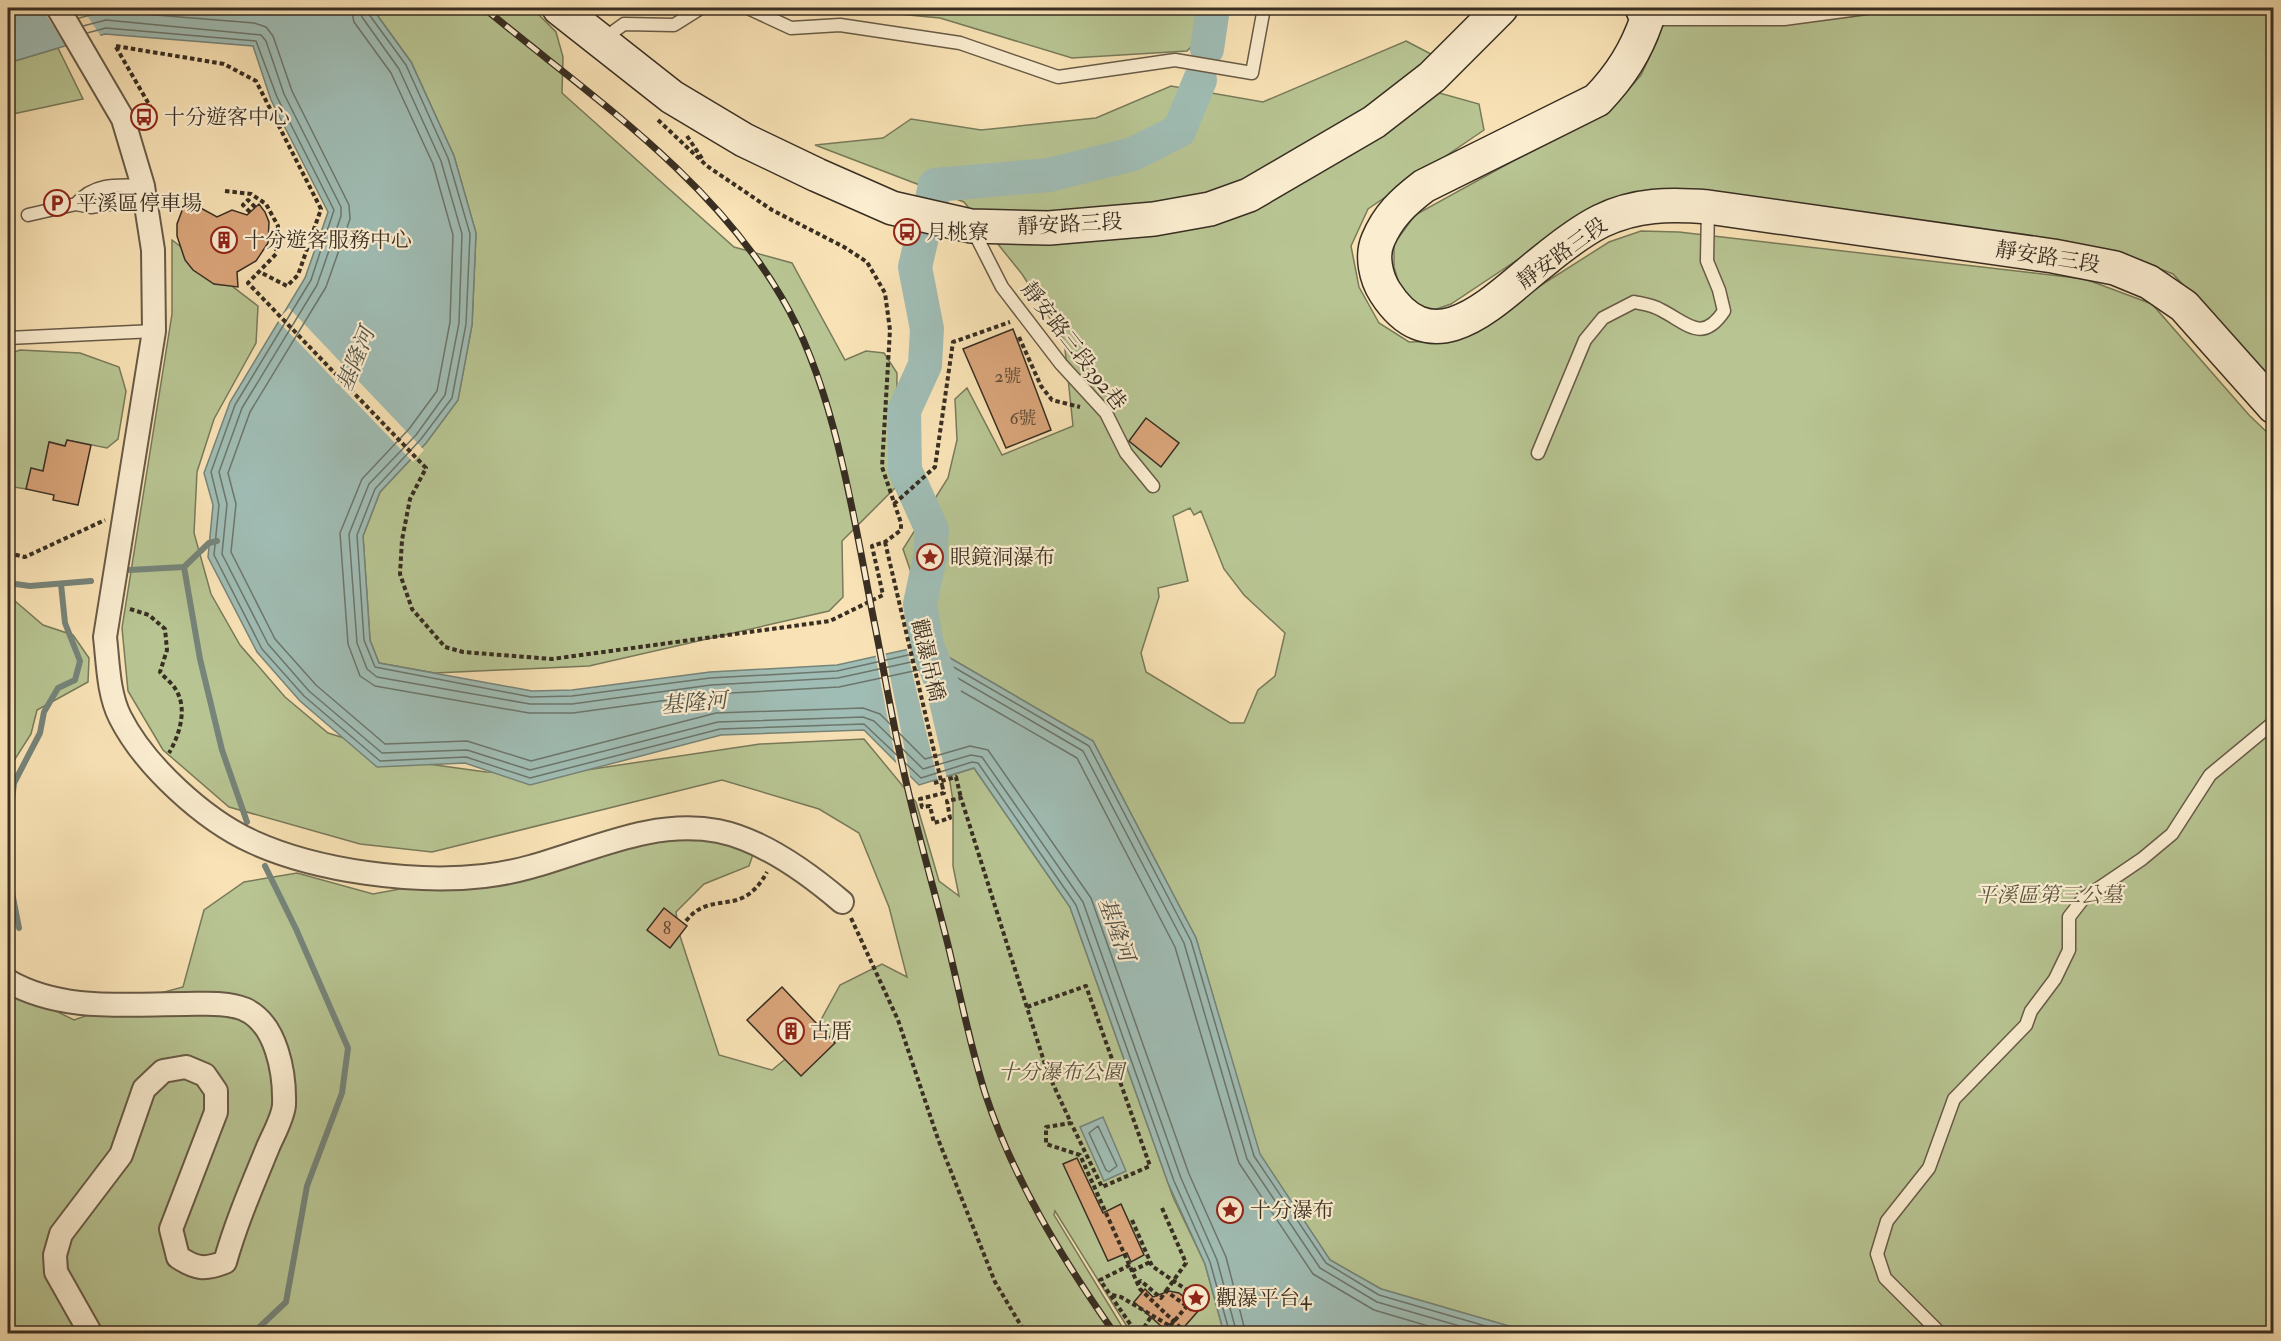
<svg xmlns="http://www.w3.org/2000/svg" width="2281" height="1341" viewBox="0 0 2281 1341" font-family="'IM FELL Double Pica','Noto Serif TC',serif">
<style>
.green{fill:#b8c593;stroke:#787a5a;stroke-width:1.5;fill-rule:evenodd}
.water{fill:#a0bdb5;stroke:#76847a;stroke-width:1.5}
.pier{fill:#f9e3b6}
.lines{fill:none;stroke-linecap:round;stroke-linejoin:round}
.shore{stroke:#6c766c;stroke-width:1.5}
.stream{stroke:#76847a;stroke-width:6}
.river{stroke:#a0bdb5;stroke-width:34}
.building{fill:#daa57a;stroke:#382e22;stroke-width:1.5}
.lane-casing{stroke:#685b47;stroke-width:15}
.street-casing{stroke:#685b47;stroke-width:26}
.secondary-casing{stroke:#382e22;stroke-width:36}
.path{stroke:#382e22;stroke-width:4;stroke-dasharray:4.5 3;stroke-linecap:butt}
.lane{stroke:#fbedd0;stroke-width:12}
.street{stroke:#fbedd0;stroke-width:22}
.secondary{stroke:#fbedd0;stroke-width:33}
.rail-casing{stroke:#382e22;stroke-width:7}
.rail{stroke:#fbedd0;stroke-width:4.5;stroke-dasharray:14;stroke-linecap:butt}
.path-bridge{stroke:#382e22;stroke-width:4;stroke-dasharray:4.5 3;stroke-linecap:butt}
.labels{text-anchor:middle;stroke-width:4.5;stroke-linejoin:round;paint-order:stroke}
.number-label{font-size:18px;fill:#604c38}
.poi-label{font-size:21px;fill:#382e22;stroke:#fbedd0;text-anchor:start}
.street-label{font-size:21px;fill:#382e22;stroke:#fbedd0}
.park-label{font-size:21px;font-style:italic;fill:#58543e;stroke:#fbedd0}
.water-label{font-size:22px;font-style:italic;fill:#525247;stroke:#fbedd0}
</style>
<rect width="100%" height="100%" fill="#f9e3b6"/>
<filter id="stains"><feTurbulence type="fractalNoise" baseFrequency=".00333" numOctaves="4"/><feColorMatrix values="0 0 0 0 .2 0 0 0 0 .09 0 0 0 0 .02 0 0 0 .5 -.17"/></filter>
<radialGradient id="worn" r=".72"><stop offset=".6" stop-color="#630" stop-opacity="0"/><stop offset="1" stop-color="#630" stop-opacity=".3"/></radialGradient>
<!-- green -->
<path class="green" d="M372,8H532L556,32L563,57L562,93L734,247L792,263L845,360L866,351L884,353L897,373L896,487L842,541L843,597L829,611L589,666L435,673L379,663L370,640L363,536L380,492L426,443L458,400L472,325L476,233L454,156L411,62Z
M834,8H1230L1187,51L1072,58L940,18Z
M1655,8H2273V382L2173,274L2118,252L1677,197L1582,217L1451,304L1428,312L1404,300L1394,267V244L1415,215L1615,105L1641,75L1658,39Z
M1406,41L1431,54L1432,91L1479,104L1484,130L1368,209L1351,246L1359,287L1379,323L1409,342L1442,341L1524,296L1609,242L1641,231L1679,232L2085,279L2152,304L2249,415L2273,438V1333H1533L1381,1289L1330,1260L1259,1154L1196,938L1093,741L938,651L903,549L948,478L957,440L955,399L967,388L1002,455L1073,426L1064,340L1022,274L964,202L815,145L883,138L911,119L981,130L1096,118L1171,86L1263,102ZM1190,508L1194,515L1201,511L1224,569L1244,595L1285,633L1275,676L1258,690L1244,723H1230L1146,672L1141,653L1159,597L1158,588L1188,581L1173,516Z
M58,48L83,99L8,115V63Z
M172,240L258,306L256,343L214,419L197,472L194,533L211,594L240,645L285,697L328,733L428,764L486,772L566,773L760,744L864,739L916,802L939,881L959,896L953,866V801L949,776L974,768L1070,907L1173,1197L1205,1264L1224,1333H1131L1055,1211L1054,1215L1126,1333H8V987L74,1020L120,1004L183,987L204,910L244,882L297,873L373,894L475,875L612,830L759,837L749,866L704,884L676,912L679,933L719,1055L772,1070L811,1038L840,985L882,964L907,977L889,907L859,833L819,809L722,780L432,852L360,844L229,807L163,750L128,691L122,628L172,314Z
M20,350L80,353L119,367L126,391L118,439L107,448L67,440L65,446L50,442L43,471L26,489L8,486V354Z
M8,595L43,625L73,635L89,658L88,682L37,710L31,734L8,770Z"/>
<!-- water -->
<path class="water" d="M8,8H372L411,62L454,156L476,233L472,325L458,400L426,443L380,492L363,536L370,640L379,663L532,691L572,690L710,672L837,665L927,645L938,651L1093,741L1196,938L1260,1154L1330,1260L1381,1289L1533,1333H1224L1205,1264L1168,1183L1070,907L974,768L919,785L864,730L721,735L530,785L465,763L377,767L300,701L257,652L208,557L213,505L204,473L230,402L305,278L328,212L271,100L253,46L105,34L8,63Z
M1103,1117L1126,1171L1104,1181L1080,1127Z"/>
<!-- pier -->
<path class="pier" d="M42,8H82L102,38L67,48Z
M289,308L424,450L413,462L277,320Z
M915,644L947,779L938,782L906,646Z
M885,651L911,781L897,767L875,653Z"/>
<g class="lines">
<!-- shore -->
<path class="shore" d="M351,8L354,22L391,73L433,164L453,235L450,322L437,391L409,429L362,479L340,533L348,644L360,676L375,686L529,713H573L712,694L839,687L923,669L1077,758L1175,947L1239,1163L1313,1274L1374,1310L1455,1334
M360,8L362,17L399,69L441,161L462,234L459,323L445,395L416,435L369,484L349,534L357,643L367,669L377,677L530,704H572L711,685L838,678L925,659L1083,751L1184,943L1247,1159L1320,1268L1377,1302L1487,1334
M367,8L368,13L406,65L448,158L470,234L466,324L452,398L421,439L375,489L357,535L364,640L375,667L531,697L572,696L710,678L837,671L926,651L1089,746L1191,941L1254,1156L1326,1263L1379,1295L1513,1334
M79,18L106,11L254,23L266,27L273,36L292,91L349,205L350,219L326,287L250,412L228,473L236,504L231,552L275,639L316,685L385,744L467,741L531,761L716,713L863,708L880,714L925,759L970,746L988,750L1091,898L1189,1174L1226,1257L1246,1334
M83,26L106,20L261,35L266,41L284,94L341,207V216L317,285L242,408L219,472L227,504L222,554L268,644L309,691L382,753L467,750L530,770L718,722L863,717L874,721L923,769L971,755L982,757L1083,902L1181,1178L1217,1260L1237,1334
M87,33L106,28L256,41L277,97L334,210L311,280L235,405L211,472L219,505L214,555L262,649L304,696L380,761L466,757L530,778L720,729L864,724L921,778L972,762L978,763L1076,905L1174,1181L1210,1262L1230,1334
M1098,1126L1117,1166L1109,1172L1106,1170L1089,1133Z"/>
<!-- stream -->
<path class="stream" d="M184,567L200,659L222,750L247,822
M129,570L184,567L209,543L217,541
M8,583L30,586L91,581
M19,928L10,882L8,836L14,783L40,733L44,712L58,688L75,680L80,661L65,623L61,584
M252,1334L286,1302L307,1186L342,1093L348,1048L296,929L265,866"/>
<!-- river -->
<path class="river" d="M1207,49L1213,8
M932,199L935,185L1049,175L1133,154L1179,131L1200,80
M923,233L915,267L927,329L925,365L904,411L905,470L932,530L930,557L920,604L927,645L944,689"/>
</g>
<!-- building -->
<path class="building" d="M186,200L217,217L232,210L247,215L259,204L265,212L269,222L268,243L256,261L237,272L238,287L214,284L193,270L185,260L177,236V224Z
M1013,329L1051,430L1006,448L963,349Z
M1146,418L1179,443L1161,467L1129,441Z
M67,440L91,445L78,505L53,500L54,495L26,489L31,468L43,471L49,442L65,446Z
M664,908L687,926L670,948L647,930Z
M782,987L835,1043L801,1076L747,1020Z
M1077,1158L1103,1213L1121,1204L1144,1255L1131,1262L1127,1253L1108,1261L1063,1164Z
M1145,1289L1153,1297L1169,1291L1179,1293L1199,1310L1178,1334H1170L1134,1302Z"/>
<g class="lines">
<defs>
<path id="lane" d="M748,8L791,28L840,25L960,43L1058,77L1175,60L1252,73L1264,8
M1648,19H1784L1866,8
M602,40L624,24L674,25L701,8
M76,204C94,183 116,185 143,186
M28,215L76,204L91,207L115,203L143,186
M973,230L1002,287L1061,364L1106,413L1126,453L1153,486
M8,338L154,331
M1538,453L1585,340L1603,318L1634,302C1643,304 1653,305 1661,310C1687,323 1702,344 1724,311L1719,290L1707,261L1708,208
M1941,1334L1885,1278L1877,1254L1887,1221L1929,1168L1954,1099L2026,1025L2031,1011L2055,979L2069,950V917L2083,899L2142,859L2172,834L2210,775L2274,722"/>
<path id="street" d="M58,8L123,119L143,186L153,250L154,331L105,637C108,662 108,693 120,717C144,765 204,820 253,842C317,871 414,884 484,876C563,868 636,816 718,831C763,840 808,873 842,902
M8,981C62,1012 126,1004 186,1004C205,1004 226,1002 244,1009C277,1023 285,1074 284,1105C283,1118 273,1135 268,1147C252,1186 236,1223 225,1262C205,1270 196,1269 178,1257L171,1229L216,1112V1091L205,1075L186,1067L163,1071L144,1089L121,1155L61,1234L55,1255L56,1272L91,1334"/>
<path id="secondary" d="M559,8L672,97L744,140L817,175L892,208L971,226L1049,228L1154,219L1210,209L1249,195L1374,122L1432,77L1501,8
M1642,8L1647,19C1636,51 1621,75 1597,100L1424,186C1403,202 1388,216 1378,240C1371,256 1376,278 1385,292C1434,369 1496,298 1542,262C1559,248 1581,231 1601,221C1636,204 1670,204 1708,207L2053,256L2115,268L2149,282L2184,306L2274,407"/>
</defs>
<!-- lane casing -->
<use href="#lane" class="lane-casing"/>
<!-- street casing -->
<use href="#street" class="street-casing"/>
<!-- secondary casing -->
<use href="#secondary" class="secondary-casing"/>
<!-- path -->
<path class="path" d="M116,46L224,64L256,81L321,209L298,275L287,286L260,272
M116,47L150,106L140,111
M687,136L703,160
M225,191L251,194L266,204L278,226L276,254L248,283L426,468L410,499L402,540L400,574L412,609L445,647L463,652L552,659L830,621L883,595L872,546L885,542L901,530V523L882,467L890,330L885,293L867,262L844,247L772,210L707,166L658,120
M250,212L243,205L248,200L255,207
M1019,337L1041,386L1052,400L1080,407
M894,504L935,467L953,342L1010,322
M8,553L25,557L105,520
M130,609L149,615L165,629L167,650L160,672C165,678 173,684 176,690C188,709 179,736 169,753
M934,783L956,777L961,798
M942,785L944,793L920,799L922,807L930,806L934,823L950,818L947,801L961,798L1047,1071L1071,1123L1046,1127V1144L1080,1155L1140,1289L1187,1334
M851,918L898,1020L938,1139L995,1282L1026,1334
M686,921C712,888 741,920 767,872
M1027,1007L1086,986L1150,1166L1102,1187L1071,1123
M1162,1208L1186,1263L1166,1291
M1132,1220L1152,1266L1191,1293L1183,1303
M1130,1265L1100,1280L1137,1334
M1132,1271L1150,1262
M1137,1283L1141,1281L1161,1298L1166,1291L1192,1310
M1112,1295L1121,1297L1170,1326L1171,1334
M1189,1308L1196,1298
M1170,1326L1187,1306L1189,1307
M1140,1334L1152,1315"/>
<!-- lane -->
<use href="#lane" class="lane"/>
<!-- street -->
<use href="#street" class="street"/>
<!-- secondary -->
<use href="#secondary" class="secondary"/>
<defs>
<path id="rail" d="M484,8C590,96 711,176 782,298C836,389 854,522 875,626C886,681 895,736 908,790C920,842 935,893 948,945C960,994 970,1045 985,1093C1013,1179 1063,1260 1115,1334"/>
</defs>
<!-- rail casing -->
<use href="#rail" class="rail-casing"/>
<!-- rail -->
<use href="#rail" class="rail"/>
<!-- path-bridge -->
<path class="path-bridge" d="M885,542L942,785"/>
</g>
<!-- icons -->
<defs>
<symbol id="bus-ring" viewBox="-11 -11 22 22"><circle r="9.5" fill="#fbedd0" stroke="#8f2418" stroke-width="1.5"/><path d="M-5-6H5V4H4V6H2V4H-2V6H-4V4H-5ZM-3.5-4V0h7V-4ZM-3.5 1.2v1.5H-2V1.2ZM2 1.2v1.5H3.5V1.2Z" fill="#8f2418"/></symbol>
<symbol id="parking-ring" viewBox="-11 -11 22 22"><circle r="9.5" fill="#fbedd0" stroke="#8f2418" stroke-width="1.5"/><path d="M-3.5-5.5H1a3.5 3.5 0 0 1 0 7H-1V5.5H-3.5ZM-1-3.4V-.6H.8a1.4 1.4 0 0 0 0-2.8Z" fill="#8f2418"/></symbol>
<symbol id="building-ring" viewBox="-11 -11 22 22"><circle r="9.5" fill="#fbedd0" stroke="#8f2418" stroke-width="1.5"/><path d="M-4-6H4V6H1V3H-1V6H-4ZM-2.5-4.3h1.7v1.8h-1.7ZM.8-4.3h1.7v1.8H.8ZM-2.5-1h1.7V.8h-1.7ZM.8-1h1.7V.8H.8Z" fill="#8f2418"/></symbol>
<symbol id="sight-ring" viewBox="-11 -11 22 22"><circle r="9.5" fill="#fbedd0" stroke="#8f2418" stroke-width="1.5"/><path d="M0-6L1.8-2.2L6-1.7L2.9 1.2L3.7 5.4L0 3.3L-3.7 5.4L-2.9 1.2L-6-1.7L-1.8-2.2Z" fill="#8f2418"/></symbol>
</defs>
<g fill-rule="evenodd">
<use href="#bus-ring" x="129" y="102" width="30" height="30"/>
<use href="#parking-ring" x="42" y="188" width="30" height="30"/>
<use href="#bus-ring" x="892" y="217" width="30" height="30"/>
<use href="#building-ring" x="209" y="225" width="30" height="30"/>
<use href="#sight-ring" x="915" y="542" width="30" height="30"/>
<use href="#building-ring" x="776" y="1016" width="30" height="30"/>
<use href="#sight-ring" x="1215" y="1195" width="30" height="30"/>
<use href="#sight-ring" x="1181" y="1283" width="30" height="30"/>
</g>
<g class="labels">
<!-- number labels -->
<g class="number-label">
<text x="1008" y="382">2號</text>
<text x="1023" y="424">6號</text>
<text x="667" y="934">8</text>
</g>
<!-- poi labels -->
<g class="poi-label">
<text x="164" y="124">十分遊客中心</text>
<text x="76" y="210">平溪區停車場</text>
<text x="926" y="239">月桃寮</text>
<text x="244" y="247">十分遊客服務中心</text>
<text x="950" y="564">眼鏡洞瀑布</text>
<text x="810" y="1038">古厝</text>
<text x="1250" y="1217">十分瀑布</text>
<text x="1216" y="1305">觀瀑平台4</text>
</g>
<!-- street labels -->
<g class="street-label">
<text transform="translate(1070 224) rotate(-3)" y="7">靜安路三段</text>
<text transform="translate(1562 253) rotate(-36)" y="7">靜安路三段</text>
<text transform="translate(2048 257) rotate(9)" y="7">靜安路三段</text>
<text transform="translate(1074 346) rotate(52)" y="7">靜安路三段392巷</text>
<text transform="translate(928 660) rotate(77)" y="7">觀瀑吊橋</text>
</g>
<!-- park labels -->
<g class="park-label">
<text x="2049" y="902">平溪區第三公墓</text>
<text x="1061" y="1079">十分瀑布公園</text>
</g>
<!-- water labels -->
<g class="water-label">
<text transform="translate(355 359) rotate(-68)" y="8">基隆河</text>
<text transform="translate(694 702) rotate(-5)" y="8">基隆河</text>
<text transform="translate(1117 929) rotate(70)" y="8">基隆河</text>
</g>
</g>
<!-- margin -->
<rect width="2281" height="1341" fill="none" stroke="#f9e3b6" stroke-width="30"/>
<rect x="9" y="9" width="2263" height="1323" fill="none" stroke="#382e22" stroke-width="3"/>
<rect x="15" y="15" width="2251" height="1311" fill="none" stroke="#382e22" stroke-width="1.5"/>
<rect width="100%" height="100%" filter="url(#stains)"/>
<rect width="100%" height="100%" fill="url(#worn)"/>
</svg>
